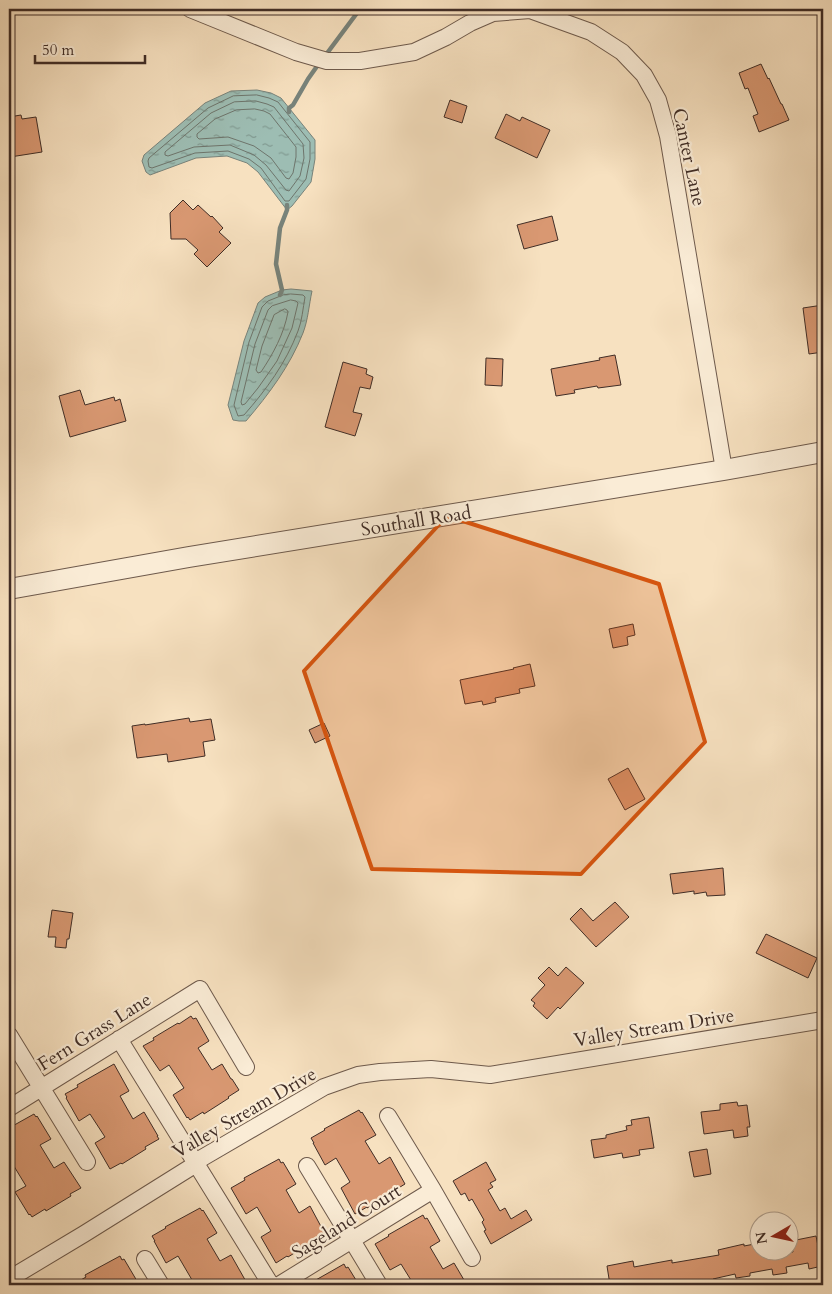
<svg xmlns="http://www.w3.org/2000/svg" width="832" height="1294" viewBox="0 0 832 1294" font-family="Cardo,serif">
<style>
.water{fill:url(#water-ripples);stroke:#78837b}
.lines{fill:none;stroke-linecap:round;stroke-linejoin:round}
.shore{stroke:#6e756c;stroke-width:1}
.stream{stroke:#78837b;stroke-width:4.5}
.building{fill:#d99872;stroke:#402d26}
.minor-casing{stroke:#6e5a4c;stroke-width:18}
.tertiary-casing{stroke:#6e5a4c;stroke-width:22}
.minor{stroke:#faecd6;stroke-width:16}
.tertiary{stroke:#faecd6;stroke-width:20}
.marked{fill:#d7550f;fill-opacity:0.2;stroke:#d7550f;stroke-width:4;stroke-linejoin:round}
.labels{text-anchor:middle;stroke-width:4.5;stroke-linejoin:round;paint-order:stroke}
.street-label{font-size:19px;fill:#402d26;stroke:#faecd6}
</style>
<defs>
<pattern id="water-ripples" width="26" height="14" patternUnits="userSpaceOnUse" patternTransform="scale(1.25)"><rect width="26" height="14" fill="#9dbdb3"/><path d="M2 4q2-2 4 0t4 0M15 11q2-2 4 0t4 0" fill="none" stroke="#819a91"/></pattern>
</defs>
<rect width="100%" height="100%" fill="#f7e1c0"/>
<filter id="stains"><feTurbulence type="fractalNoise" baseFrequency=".004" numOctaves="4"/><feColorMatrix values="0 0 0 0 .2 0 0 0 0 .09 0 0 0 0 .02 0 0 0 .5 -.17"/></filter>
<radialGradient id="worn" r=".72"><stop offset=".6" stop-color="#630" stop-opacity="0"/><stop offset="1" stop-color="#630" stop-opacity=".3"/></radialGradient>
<!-- water -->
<path class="water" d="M257,90L271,93L281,98L315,140V159L311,182L292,206L287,210L258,172L247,163L227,156L196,158L150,175L146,172L142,161L144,155L205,103L231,91Z
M291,289L312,291C309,305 308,320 303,333C290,366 269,394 246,421H239L233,420L228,405L244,341L258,303L265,297L282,290Z"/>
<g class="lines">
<!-- shore -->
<path class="shore" d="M257,95L269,98L278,102L310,142V159L306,179L289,201H285L261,168L249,159L228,151L195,153L152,168L149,167L148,161L149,158L208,108L233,96Z
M256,101L267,104L274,107L303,144L304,158L300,176L289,191L286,190L266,165L254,155L230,145L194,147L168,156L165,155V152L211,113L234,102Z
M255,109L264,111L270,114L296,147V157L293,173L289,179L286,178L271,158L254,146L228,137L199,139L197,137V134L215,119L236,110Z
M291,294L303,295L305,297C303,308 302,321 298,331C286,363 266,390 244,415L238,416L234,405L249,342L262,307L268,301L283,295Z
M291,300L296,301L298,303L292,328L277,361L258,388L245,404L242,405L241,402L255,344L268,310L272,306Z
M285,309L287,310L288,312C284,334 273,354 261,372L258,373L256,370L262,346L274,315Z"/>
<!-- stream -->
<path class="stream" d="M325,56L360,9
M289,112V108L293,105L308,79L320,62
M280,295L282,290L276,264L280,228L287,210V205"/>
</g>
<!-- building -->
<path class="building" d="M761,64L768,79L769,78L781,104H782L789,120L759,132L753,116L758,114L748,88L745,89L739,73Z
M450,100L467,106L462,123L444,117Z
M506,114L520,121L522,117L550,130L537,158L495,138Z
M21,115L22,119L36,117L42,152L10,157L9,149V117Z
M183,200L193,210L198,205L211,217L212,216L223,228L219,232L231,243L207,267L194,254L198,250L186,239H171L170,213Z
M552,216L558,240L524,249L517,225Z
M823,305V352L809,354L803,308Z
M615,355L621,385L598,388L597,386L574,390L575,393L556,396L551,369L600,360L599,358Z
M486,358L503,359L502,386L485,385Z
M343,362L367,369L366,374L373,377L370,389L360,387L353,412L362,414L355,436L325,427Z
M80,390L85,405L114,397L115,401L120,399L126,421L70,437L59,396Z
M633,624L635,635L627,637L628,645L613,648L609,629Z
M530,664L535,686L519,689L520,693L495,698L496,702L483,705L482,701L465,704L460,680L514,669L513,668Z
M189,718L190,722L211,719L215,740L203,742L205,756L168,762L167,754L137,758L132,726L145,724V725Z
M324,723L330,736L315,743L309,730Z
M628,768L645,799L625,810L608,779Z
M723,868L725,895L707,896L706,892L694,894V891L673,894L670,874Z
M615,902L629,917L596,947L570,919L581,908L593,921Z
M52,910L73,913L69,939H67L66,948L55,947L56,937H48Z
M766,934L817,958L808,978L756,953Z
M549,967L558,976L566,967L584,983L560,1009L558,1007L547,1019L533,1006L535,1003L531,1000L545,985L538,978Z
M191,1016L193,1019L196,1018L209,1041L198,1048L212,1070L222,1064L231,1079H232L239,1090L228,1097L229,1098L204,1114L203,1112L190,1120L188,1117L187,1118L173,1095L184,1088L169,1065L160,1071L143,1046L154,1040L153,1038L178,1023L179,1024Z
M114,1064L129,1091L120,1096L133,1119L144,1112L158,1136H157L159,1139L145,1147L146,1149L122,1164L121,1163L110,1169L95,1143L105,1137L90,1114L79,1121L66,1098L67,1097L65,1094L78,1087L77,1085Z
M737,1102L738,1106L747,1105L750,1127H747L748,1136L734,1138L733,1130L704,1134L701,1112L720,1110V1104Z
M359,1110L361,1113L362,1112L376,1135L365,1141L379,1164L390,1157L405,1184L392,1192V1193L367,1208V1207L355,1214L341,1188L350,1182L336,1158L325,1165L313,1143H314L311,1138L325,1130L324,1129Z
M34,1114L36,1117L37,1116L51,1139L40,1145L54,1168L64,1162L81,1188L70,1194L71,1196L46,1211L45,1209L32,1217L30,1214L29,1215L15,1192L26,1186L9,1158V1128Z
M649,1117L654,1148L639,1150L640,1155L623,1158L622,1153L594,1158L591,1140L606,1138V1135L627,1130L626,1126L632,1125L631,1120Z
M707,1149L711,1174L694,1177L689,1152Z
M279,1159L281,1163L283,1162L296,1184L286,1190L299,1213L310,1206L325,1234L288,1257L287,1256L276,1263L261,1237L271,1231L257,1207L246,1214L231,1188L245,1180L244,1178Z
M486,1162L496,1180L490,1183L493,1187L488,1190L500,1211L505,1208L511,1219L526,1210L532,1220L491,1244L484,1231L486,1230L482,1222L484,1220L472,1199L469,1201L465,1193L461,1195L453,1181Z
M200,1208L202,1211L203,1210L217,1233L207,1239L220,1261L231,1255L248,1285H195L178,1256L166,1263L154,1241H155L152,1236L166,1228L165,1227Z
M423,1215L425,1219L427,1218L440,1241L430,1247L443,1269L454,1263L467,1285H414L401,1264L390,1270L375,1244L389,1236L388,1235Z
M816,1236L822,1266L809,1269L808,1263L786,1267L787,1273L773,1275L772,1269L750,1273V1276L736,1278L735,1274L713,1279L714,1285H700L699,1283L687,1285V1281L667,1285H610L607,1266L633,1261L634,1267L672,1260V1263L719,1255L718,1250L744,1244V1246L760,1243V1252H793L791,1241Z
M120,1256L122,1260L124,1259L137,1281L130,1285H72L86,1277L85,1275Z
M344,1264L346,1268L348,1267L359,1285H307Z"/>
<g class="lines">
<defs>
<path id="minor" d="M190,9L296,52L327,61H360L414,52L446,37L470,23L493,13L530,10L591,32L622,52L644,75L658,100L668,136L724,470
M9,1035L87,1162
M119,1039L271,1285
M9,1108L200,989L246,1067
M388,1116L433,1190L472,1258
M307,1166L379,1285
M145,1259L161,1285
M9,1279L84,1234L196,1164L202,1158L324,1087L358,1075L380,1072L431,1069L490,1075L823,1020
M279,1285L433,1190"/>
<path id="tertiary" d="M9,589L189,557L724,470L823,452"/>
</defs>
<!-- minor casing -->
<use href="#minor" class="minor-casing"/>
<!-- tertiary casing -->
<use href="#tertiary" class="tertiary-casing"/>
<!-- minor -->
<use href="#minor" class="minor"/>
<!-- tertiary -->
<use href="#tertiary" class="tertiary"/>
</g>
<!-- marked area -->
<path class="marked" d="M447,516L659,584L705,742L581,874L372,869L304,671Z"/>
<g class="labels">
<!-- street labels -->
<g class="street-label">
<text transform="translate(690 157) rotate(78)" y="7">Canter Lane</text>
<text transform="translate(416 520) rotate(-9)" y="7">Southall Road</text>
<text transform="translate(654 1027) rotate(-9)" y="7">Valley Stream Drive</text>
<text transform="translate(94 1031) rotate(-32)" y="7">Fern Grass Lane</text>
<text transform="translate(244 1112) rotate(-30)" y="7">Valley Stream Drive</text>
<text transform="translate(346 1221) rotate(-32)" y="7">Sageland Court</text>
</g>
</g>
<!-- margin -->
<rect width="832" height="1294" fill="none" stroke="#f7e1c0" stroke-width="30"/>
<rect x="10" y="10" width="812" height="1274" fill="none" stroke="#402d26" stroke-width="2.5"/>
<rect x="15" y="15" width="802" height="1264" fill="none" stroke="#402d26"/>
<!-- north arrow -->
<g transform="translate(774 1236) rotate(261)"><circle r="24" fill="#faecd6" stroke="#b0a090"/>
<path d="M0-4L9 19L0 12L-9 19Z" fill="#8f2418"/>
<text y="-8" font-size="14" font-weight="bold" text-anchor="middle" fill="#402d26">N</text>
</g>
<!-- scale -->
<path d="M35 55v8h110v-8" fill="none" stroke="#402d26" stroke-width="2.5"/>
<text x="42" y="55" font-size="15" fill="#402d26" stroke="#faecd6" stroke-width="4" paint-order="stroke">50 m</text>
<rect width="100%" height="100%" filter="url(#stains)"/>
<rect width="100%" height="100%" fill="url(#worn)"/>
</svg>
